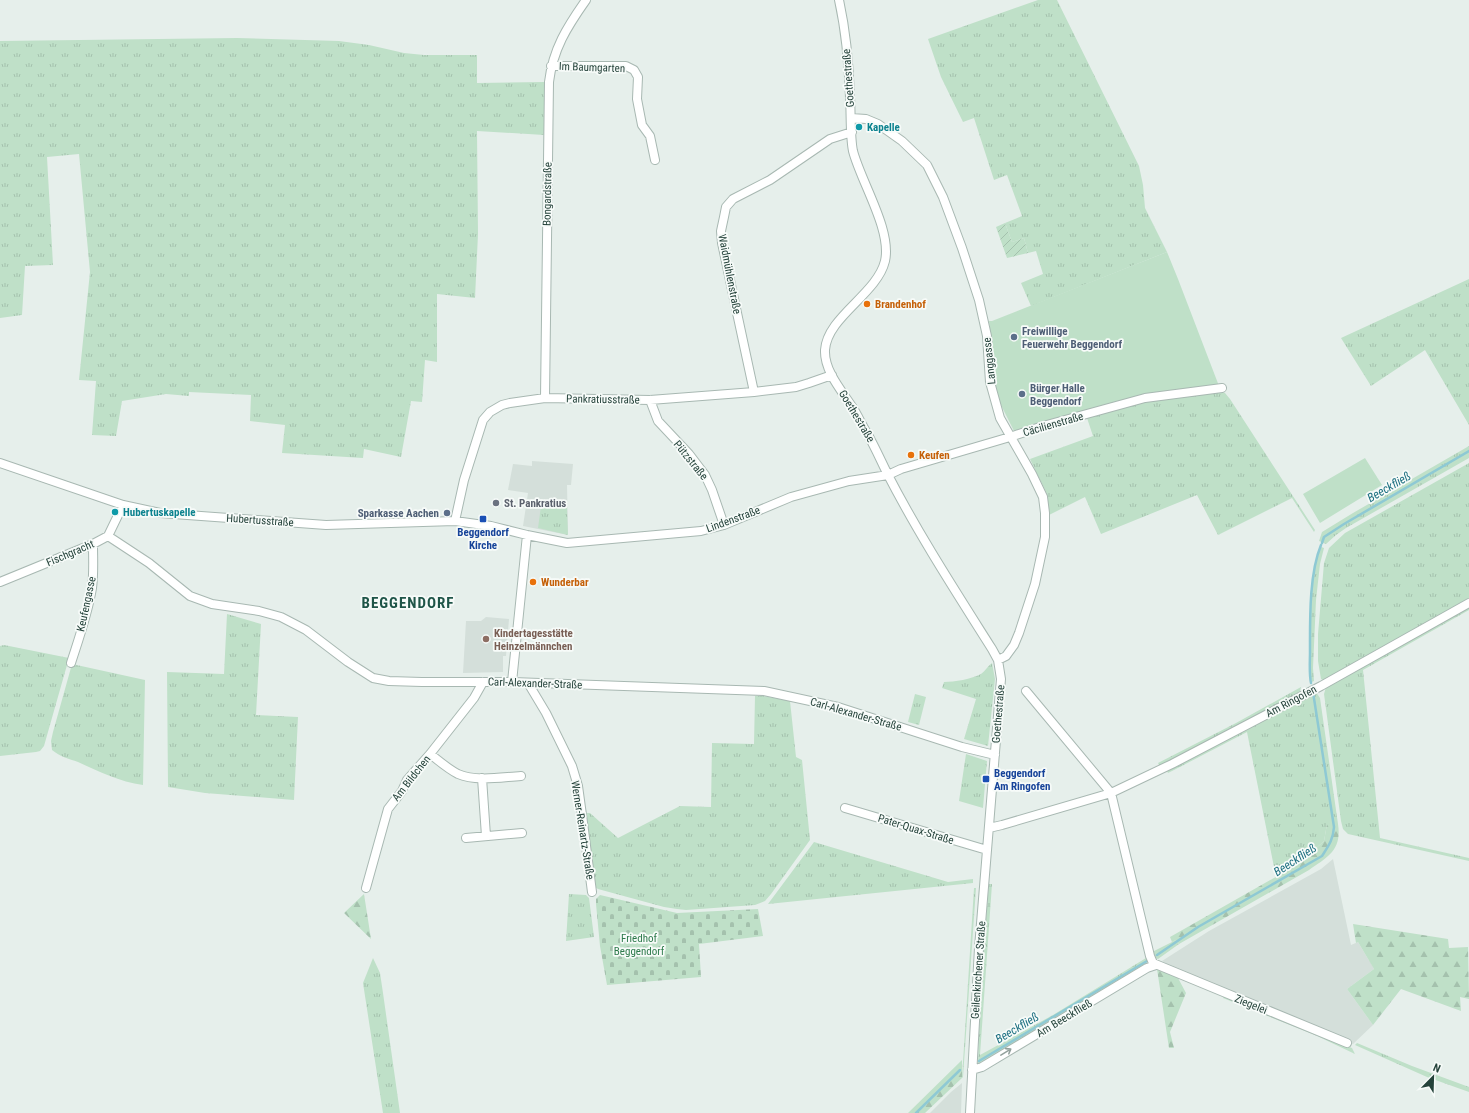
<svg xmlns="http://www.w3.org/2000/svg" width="1469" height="1113" viewBox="0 0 1469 1113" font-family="'Roboto Condensed',sans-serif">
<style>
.built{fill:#d4dfda}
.grass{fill:url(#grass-tufts)}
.forest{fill:url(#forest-firs)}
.cemetery{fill:url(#cemetery-stones)}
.garden{fill:url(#garden-furrows)}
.pitch{fill:#bfe0c8}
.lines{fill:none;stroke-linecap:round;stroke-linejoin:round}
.stream{stroke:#8ec9d4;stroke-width:2.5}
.minor-casing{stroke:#a8b8b2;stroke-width:10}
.minor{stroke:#fff;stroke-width:8}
.oneway{stroke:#92a09c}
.culture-dot{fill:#0f9aa8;stroke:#f7fbf9;stroke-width:1.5}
.food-dot{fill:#e8710a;stroke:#f7fbf9;stroke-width:1.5}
.service-dot{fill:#5c6f8a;stroke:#f7fbf9;stroke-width:1.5}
.worship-dot{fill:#6b7280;stroke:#f7fbf9;stroke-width:1.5}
.transit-dot{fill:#1a4fb4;stroke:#f7fbf9;stroke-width:1.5}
.education-dot{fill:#8d6e63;stroke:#f7fbf9;stroke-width:1.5}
.labels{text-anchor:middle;stroke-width:3.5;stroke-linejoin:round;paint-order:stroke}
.street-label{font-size:11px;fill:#24423a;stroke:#f7fbf9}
.culture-label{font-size:11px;font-weight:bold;fill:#0d838f;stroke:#f7fbf9;text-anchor:start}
.food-label{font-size:11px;font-weight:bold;fill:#c56008;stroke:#f7fbf9;text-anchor:start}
.service-label{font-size:11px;font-weight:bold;fill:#4e5e75;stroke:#f7fbf9;text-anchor:start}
.worship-label{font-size:11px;font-weight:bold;fill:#5b616d;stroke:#f7fbf9;text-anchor:start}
.transit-label{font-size:11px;font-weight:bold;fill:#164399;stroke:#f7fbf9}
.education-label{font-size:11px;font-weight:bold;fill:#785e54;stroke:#f7fbf9;text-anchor:start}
.park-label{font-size:11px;fill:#2d7a4b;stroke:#f7fbf9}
.water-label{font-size:12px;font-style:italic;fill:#1c6f80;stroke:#f7fbf9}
.district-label{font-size:15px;font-weight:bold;letter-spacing:1px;fill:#1f5548;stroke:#f7fbf9}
</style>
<defs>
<pattern id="grass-tufts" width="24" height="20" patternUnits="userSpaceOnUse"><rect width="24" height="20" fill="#bfe0c8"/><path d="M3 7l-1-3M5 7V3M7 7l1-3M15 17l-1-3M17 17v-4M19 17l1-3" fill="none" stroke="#a4c1ad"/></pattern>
<pattern id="forest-firs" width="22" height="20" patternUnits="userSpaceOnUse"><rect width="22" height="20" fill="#bfe0c8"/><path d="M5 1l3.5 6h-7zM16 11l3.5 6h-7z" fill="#a4c1ad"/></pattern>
<pattern id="cemetery-stones" width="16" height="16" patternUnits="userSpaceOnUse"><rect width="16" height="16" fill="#bfe0c8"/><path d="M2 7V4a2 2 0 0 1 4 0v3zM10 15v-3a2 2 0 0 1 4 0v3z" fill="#a4c1ad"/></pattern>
<pattern id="garden-furrows" width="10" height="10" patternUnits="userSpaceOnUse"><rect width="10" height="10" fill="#bfe0c8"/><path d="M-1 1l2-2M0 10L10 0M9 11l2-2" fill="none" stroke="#a4c1ad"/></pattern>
</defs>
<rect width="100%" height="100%" fill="#e6efeb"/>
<!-- built -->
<path class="built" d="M532,461L573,464L571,485H567L568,535L523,526L528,493L508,490L513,464L532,466Z
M486,617L509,619L506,656H503V672L463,673L466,621H481Z
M1333,859L1351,945L1358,942L1374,969L1347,989L1373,1025L1353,1044L1243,999L1173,968L1162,961L1209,931L1321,869Z
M962,1083L961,1113H930L951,1092Z"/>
<!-- grass -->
<path class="grass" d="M1038,0H1057L1139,166L1143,185L1145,208L1167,252L1031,306L1021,283L1043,274L1036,251L1028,253L1024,238L1012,242L1005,223L1022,216L1007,175L994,180L974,118L963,122L941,77L928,39Z
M237,38L339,41L369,45L404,53L424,55H477V83L545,82L544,135L477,131L478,234L475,298L437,294V362L425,360L422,402L411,401L401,457L364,449L363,458L282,453L285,425L250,421L251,395L189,392V396L166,394L122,401L116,436L92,435L96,381L79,380L90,272L79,154L47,157L53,265L25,266L22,315L0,318V41Z
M1469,279V425L1425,350L1371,386L1341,338Z
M1220,391L1225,393L1230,399L1313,527L1315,530L1314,532L1292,498L1218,535L1197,495L1101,534L1085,497L1049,515L1047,494L1030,459L1093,436L1087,418L1145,401Z
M1469,446V458L1346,528L1336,535L1326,544L1319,541L1322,532L1353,513Z
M1469,463V598L1323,680L1321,679L1318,661V634L1324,563L1329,548L1345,533Z
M541,506L567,508L568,535L538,528Z
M1321,547L1324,548L1320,564L1316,600L1313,668L1314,681L1312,682C1309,673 1311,661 1311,651C1311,621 1309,574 1321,547Z
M1469,606V610L1363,670L1380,838L1469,858V861L1348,834L1343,829L1341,821L1324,694L1326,687Z
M227,614L261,624L256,715L298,717L294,800L205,793L168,787L167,672L224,674Z
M4,645L69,658L44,746L40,751L36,752L0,756V646Z
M992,663L995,679L988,746L964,739L976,699L942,688L944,682C954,682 972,679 981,674C985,671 988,666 992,663Z
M72,664L145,680L143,785C120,782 98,771 78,762C69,759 59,756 52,750L51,741L53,732Z
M1301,687L1300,692L1160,767L1158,763L1236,723Z
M1316,692L1320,698L1338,824H1327L1324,841L1302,861L1276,877L1247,732L1174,770L1168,773L1167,771L1171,767Z
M915,694L926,697L919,725L908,722Z
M755,696H763L790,701L796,757L802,760L810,840L771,894L765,901L755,905L686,910L677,909L664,907L598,889L595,887L586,813H590L618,838L680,806L711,807L712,743L754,744Z
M966,754L987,761L983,808L959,801Z
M814,842L948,882L973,879V883L768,904Z
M989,884H992L980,1055L1053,1015L1146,958L1147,965L978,1064L981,978Z
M974,888H976L963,1077L962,1078Z
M569,894L586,895L589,898L594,937L566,941Z
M1176,940L1179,944L1158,959L1155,958L1152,952Z
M373,958L380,973L383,993L400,1113H383L363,983Z
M1224,996L1352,1048L1355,1054L1315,1035L1223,998Z
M1357,1043L1412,1066L1469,1087V1092L1427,1077L1355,1045Z"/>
<!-- forest -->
<path class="forest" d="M1327,824H1338C1342,850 1328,857 1309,870L1179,944L1176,940L1172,942L1170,937L1281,874L1302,861L1324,841Z
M364,894L371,939L344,913Z
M1353,924L1448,939L1449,948L1468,947L1469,999L1460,997L1461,1011L1401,989L1373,1025L1347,989L1374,969L1358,942L1356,943Z
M1157,969L1178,978L1186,993L1170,1032L1174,1048H1169Z
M962,1060V1078L925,1113H908Z"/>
<!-- cemetery -->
<path class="cemetery" d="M600,895L677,913L758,909L763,936L699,944L701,977L607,985L600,946L596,904V899Z"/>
<!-- garden -->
<path class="garden" d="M1005,223L1012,242L1024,238L1028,253L1007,258L996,227Z"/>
<!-- pitch -->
<path class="pitch" d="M1167,252L1178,279L1219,386L1014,431L998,399L995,382L989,321H992Z
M1365,458L1382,485L1320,523L1303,494Z"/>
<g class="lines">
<!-- stream -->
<path class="stream" d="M1322,543L1324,537L1344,524L1469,451
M1311,683C1309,673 1310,662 1310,652C1310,620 1309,574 1321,545
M1157,955L1198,927L1322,856C1329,845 1333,840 1334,827L1313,692
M979,1061L1147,961
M916,1113L960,1070"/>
<defs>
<path id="minor" d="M839,0C846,32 849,65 850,97C851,112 850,137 853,151C861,182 892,230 885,261C877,294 827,317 825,350C824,371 842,391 853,408C858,416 862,425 867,433C875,447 881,461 888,475C919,535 956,592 992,649L998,660L1001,679L979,948L970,1113
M551,66H626L634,70L638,77L637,99L642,125L650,136L655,160
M851,118L866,119L878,124L902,141L927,165L943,197L962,248L979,300L987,336L990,382L1000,418L1032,474L1043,497L1045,513V537L1035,584L1019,633L1014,645L1006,656L998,660
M754,392L722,243L721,231L724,217L726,207L733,199L770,180L830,139L852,132
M545,398L549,82C553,49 567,27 586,0
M650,400L658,421L689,454L705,475L712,490L724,525
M0,463L123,505L160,513L326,525L455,521L491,526L527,535L567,543L701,531L724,525L791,497L849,481L888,475L901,469L1010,437L1043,426L1145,398L1222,388
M455,521L464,480L483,420L490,412L502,405L510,403L545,398L650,400L754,392L796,387L809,383L832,375
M108,536L149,563L190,596L212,604L259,611L281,617L306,630L348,662L373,678L389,681L422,682H512L764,691L838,707L962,747L995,755
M0,582L93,544L108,536L123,505
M71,663C79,638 88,613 92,588C94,573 93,559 93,544
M512,682L527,535
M528,683L546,713L572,766L578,786L582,815L592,892
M1026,691L1111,793L1150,956L1153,963L1347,1043
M430,754C439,761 448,769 458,774C477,782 502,777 521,776
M482,778L486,836
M845,808L987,850
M989,828L1002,825L1111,793L1172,764L1321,686L1469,603
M466,838L522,833
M366,888L388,809L402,791L407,780L430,754L474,698L483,682
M972,1070L982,1067L1147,968L1156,965"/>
</defs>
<!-- minor casing -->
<use href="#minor" class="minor-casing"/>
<!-- minor -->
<use href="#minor" class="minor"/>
</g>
<!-- one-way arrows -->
<defs><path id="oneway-shaft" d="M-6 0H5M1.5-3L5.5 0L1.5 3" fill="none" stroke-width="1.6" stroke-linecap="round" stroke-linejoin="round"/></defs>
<use class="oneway" href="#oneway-shaft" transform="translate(1006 1052) rotate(-31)"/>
<!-- markers -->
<g class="culture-dot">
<circle cx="859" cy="127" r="4"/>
<circle cx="115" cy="512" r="4"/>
</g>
<g class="food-dot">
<circle cx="867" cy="304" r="4"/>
<circle cx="911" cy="455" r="4"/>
<circle cx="533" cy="582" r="4"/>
</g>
<g class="service-dot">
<circle cx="1014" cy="337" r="4"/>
<circle cx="1022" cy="394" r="4"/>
<circle cx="447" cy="513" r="4"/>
</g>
<circle class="worship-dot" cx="496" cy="503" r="4"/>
<g class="transit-dot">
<rect x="479" y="515" width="8" height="8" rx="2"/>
<rect x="982" y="775" width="8" height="8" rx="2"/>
</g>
<circle class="education-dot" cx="486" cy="639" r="4"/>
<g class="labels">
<!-- street labels -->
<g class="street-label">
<text transform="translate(592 67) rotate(2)" y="4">Im Baumgarten</text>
<text transform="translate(848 78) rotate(-94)" y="4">Goethestraße</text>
<text transform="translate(547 194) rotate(-89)" y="4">Bongardstraße</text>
<text transform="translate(730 274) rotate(79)" y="4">Waidmühlenstraße</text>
<text transform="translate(989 361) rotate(-96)" y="4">Langgasse</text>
<text transform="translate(603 399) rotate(1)" y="4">Pankratiusstraße</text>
<text transform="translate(857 416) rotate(59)" y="4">Goethestraße</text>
<text transform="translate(1053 424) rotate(-16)" y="4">Cäcilienstraße</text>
<text transform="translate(691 460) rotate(51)" y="4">Pützstraße</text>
<text transform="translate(733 519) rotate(-20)" y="4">Lindenstraße</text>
<text transform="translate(260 520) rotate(4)" y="4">Hubertusstraße</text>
<text transform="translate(70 553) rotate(-23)" y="4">Fischgracht</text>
<text transform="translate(86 604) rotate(-78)" y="4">Keufengasse</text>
<text transform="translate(535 683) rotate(2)" y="4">Carl-Alexander-Straße</text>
<text transform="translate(1291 701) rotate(-28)" y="4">Am Ringofen</text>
<text transform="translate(856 714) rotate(16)" y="4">Carl-Alexander-Straße</text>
<text transform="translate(998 714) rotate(-85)" y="4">Goethestraße</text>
<text transform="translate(411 778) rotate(-52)" y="4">Am Bildchen</text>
<text transform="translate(916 829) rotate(17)" y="4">Pater-Quax-Straße</text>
<text transform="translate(583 830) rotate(81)" y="4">Werner-Reinartz-Straße</text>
<text transform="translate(978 970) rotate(-86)" y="4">Geilenkirchener Straße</text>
<text transform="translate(1251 1004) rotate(22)" y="4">Ziegelei</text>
<text transform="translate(1064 1018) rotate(-31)" y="4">Am Beeckfließ</text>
</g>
<!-- culture labels -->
<g class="culture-label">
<text x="867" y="131">Kapelle</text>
<text x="123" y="516">Hubertuskapelle</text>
</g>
<!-- food labels -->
<g class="food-label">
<text x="875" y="308">Brandenhof</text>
<text x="919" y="459">Keufen</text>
<text x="541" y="586">Wunderbar</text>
</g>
<!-- service labels -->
<g class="service-label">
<text x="1022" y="335">Freiwillige<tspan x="1022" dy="13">Feuerwehr Beggendorf</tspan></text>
<text x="1030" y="392">Bürger Halle<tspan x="1030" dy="13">Beggendorf</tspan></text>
<text x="439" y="517" text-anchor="end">Sparkasse Aachen</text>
</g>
<!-- worship labels -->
<g class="worship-label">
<text x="504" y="507">St. Pankratius</text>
</g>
<!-- transit labels -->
<g class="transit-label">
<text x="483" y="536">Beggendorf<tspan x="483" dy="13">Kirche</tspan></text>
<text x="994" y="777" text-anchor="start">Beggendorf<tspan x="994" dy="13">Am Ringofen</tspan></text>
</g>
<!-- education labels -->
<g class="education-label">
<text x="494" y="637">Kindertagesstätte<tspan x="494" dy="13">Heinzelmännchen</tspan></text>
</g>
<!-- park labels -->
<g class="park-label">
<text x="639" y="942">Friedhof<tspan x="639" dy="13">Beggendorf</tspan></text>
</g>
<!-- water labels -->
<g class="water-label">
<text transform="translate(1389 487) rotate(-30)" y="4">Beeckfließ</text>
<text transform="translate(1295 860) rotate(-33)" y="4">Beeckfließ</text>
<text transform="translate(1017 1028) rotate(-31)" y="4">Beeckfließ</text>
</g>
<!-- district labels -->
<g class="district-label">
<text x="408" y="608">BEGGENDORF</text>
</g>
</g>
<!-- north arrow -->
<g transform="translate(1433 1077) rotate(23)" stroke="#f7fbf9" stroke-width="3" paint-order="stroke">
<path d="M0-3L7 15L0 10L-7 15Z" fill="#24423a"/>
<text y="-6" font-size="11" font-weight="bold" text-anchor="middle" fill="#24423a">N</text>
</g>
</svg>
